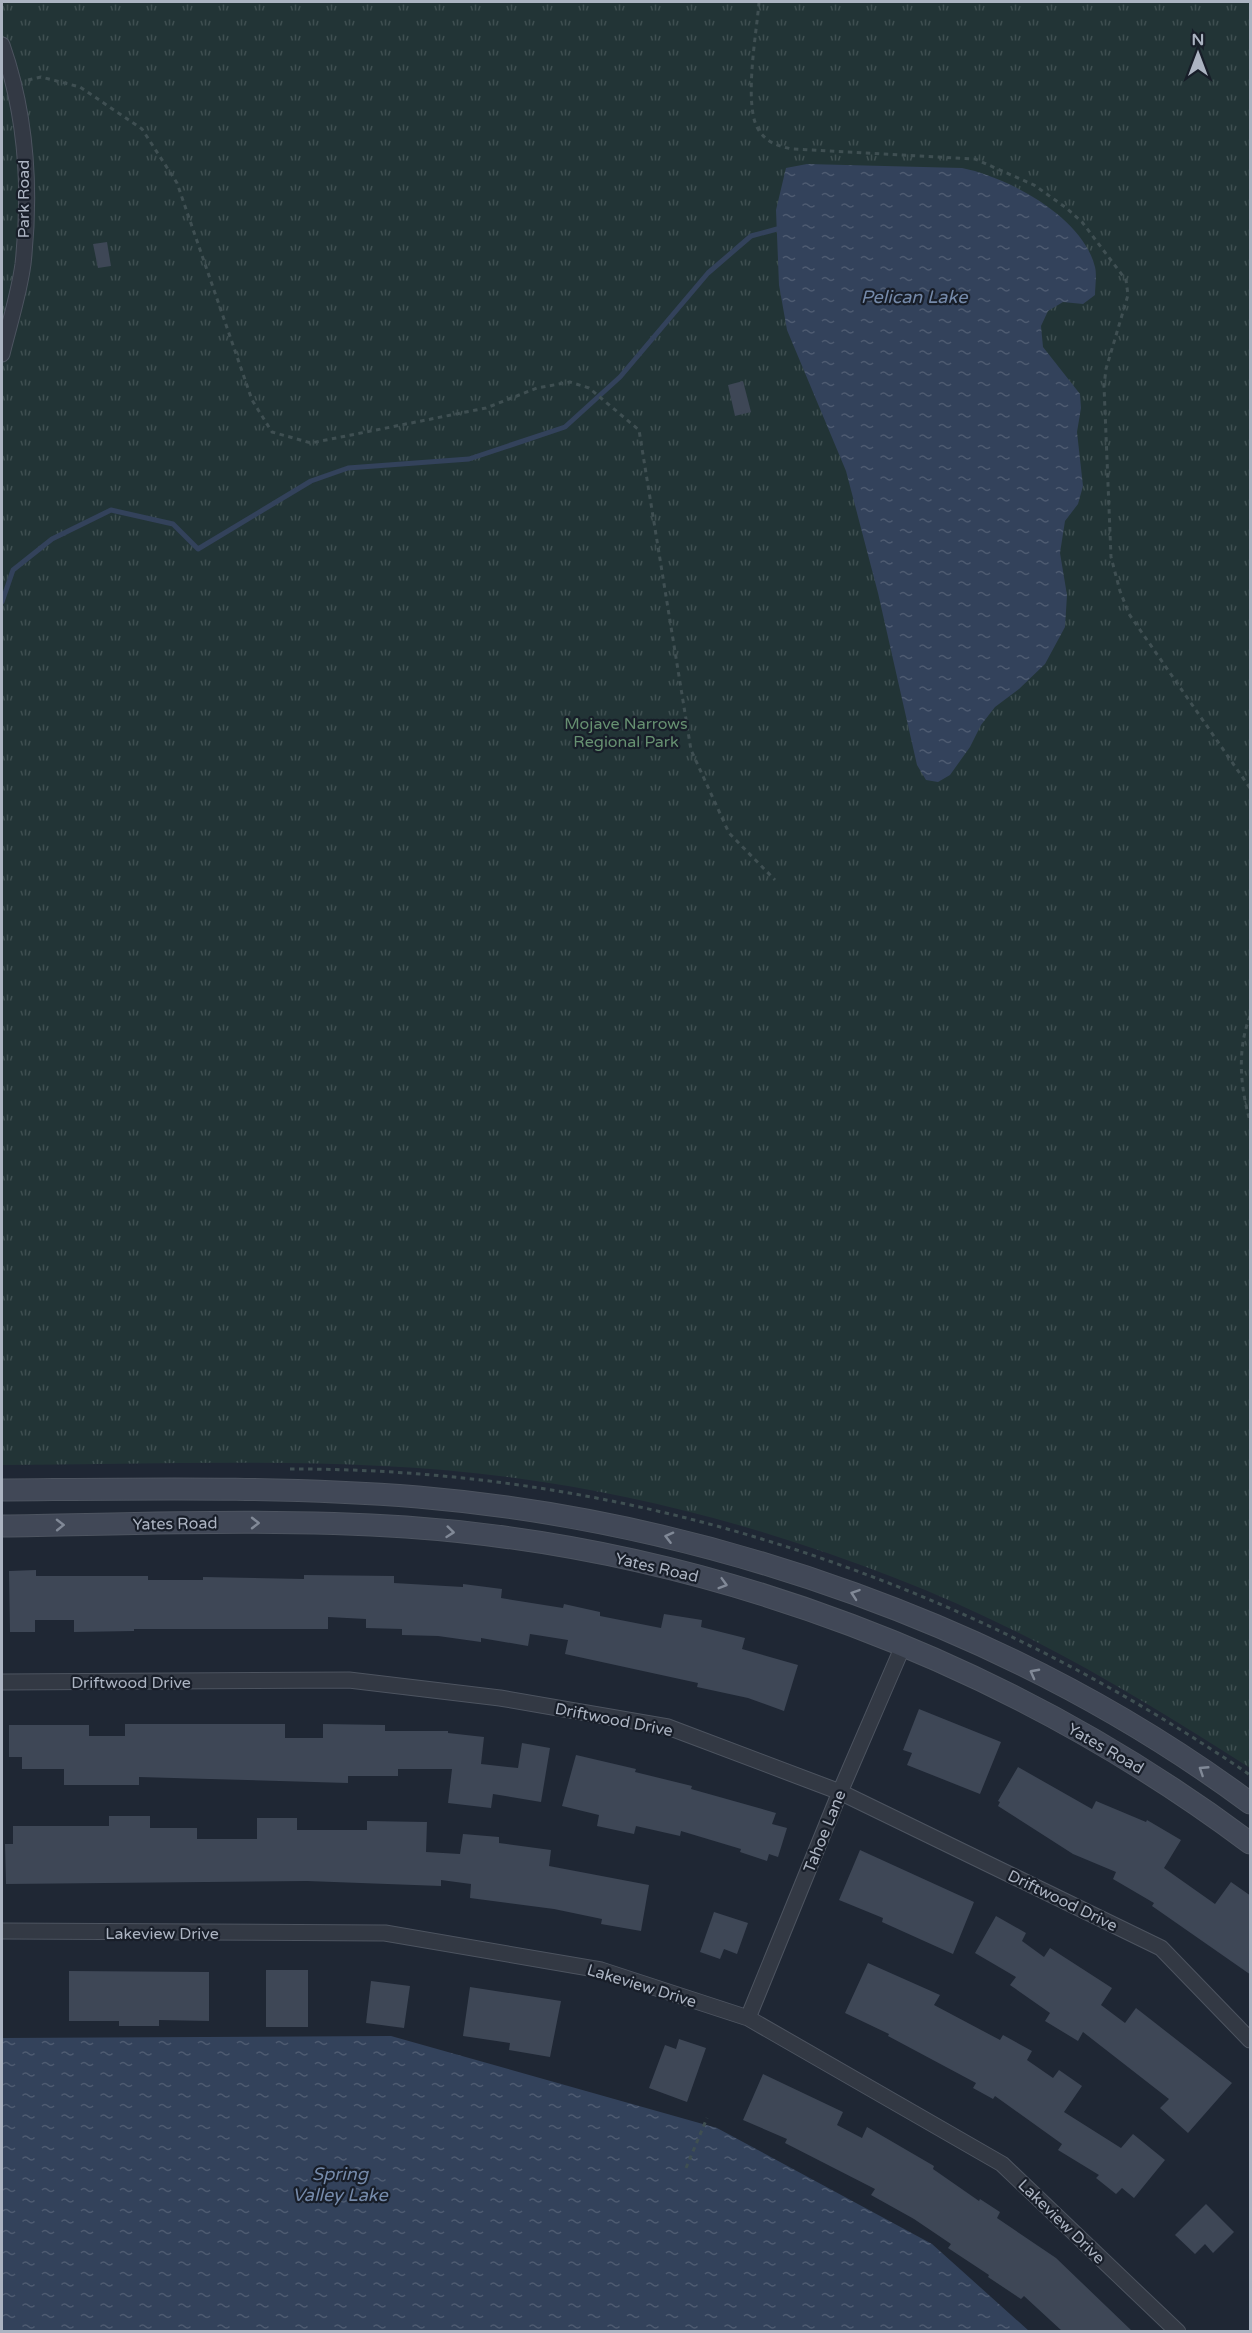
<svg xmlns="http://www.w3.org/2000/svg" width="1252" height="2333" viewBox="0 0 1252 2333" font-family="'Varela Round',sans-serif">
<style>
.grass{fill:url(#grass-tufts)}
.water{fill:url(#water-ripples)}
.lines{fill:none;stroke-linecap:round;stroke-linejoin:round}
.stream{stroke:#33425b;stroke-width:5}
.building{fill:#3e4756}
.street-casing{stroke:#4d5460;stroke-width:17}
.secondary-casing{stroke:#4d5460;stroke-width:23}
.path{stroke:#3f4f52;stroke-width:3;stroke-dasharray:4.5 4.5;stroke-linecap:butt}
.street{stroke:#333944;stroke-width:15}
.secondary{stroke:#414857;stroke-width:21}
.oneway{stroke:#818997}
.labels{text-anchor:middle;stroke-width:4.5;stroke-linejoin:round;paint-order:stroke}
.street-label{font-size:16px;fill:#acb4c2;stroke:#181e29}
.park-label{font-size:16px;fill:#669071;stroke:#181e29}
.water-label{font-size:18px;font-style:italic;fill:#758aaa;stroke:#181e29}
</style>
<defs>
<pattern id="grass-tufts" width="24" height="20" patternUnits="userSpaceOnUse" patternTransform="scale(1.5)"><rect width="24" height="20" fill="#223436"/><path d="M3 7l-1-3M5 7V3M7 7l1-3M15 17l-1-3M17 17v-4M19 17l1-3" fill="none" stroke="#3f4f51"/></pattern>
<pattern id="water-ripples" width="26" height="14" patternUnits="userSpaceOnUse" patternTransform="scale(1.5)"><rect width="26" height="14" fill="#33425b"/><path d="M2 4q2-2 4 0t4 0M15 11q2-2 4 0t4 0" fill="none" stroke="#4e5b71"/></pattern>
</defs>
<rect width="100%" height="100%" fill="#1f2734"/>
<!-- grass -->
<path class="grass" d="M2,2H1250V1768C1178,1722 1106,1677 1029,1638C875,1559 687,1501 515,1478C345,1455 172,1465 2,1465Z"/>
<!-- water -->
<path class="water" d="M807,164L962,168C1008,177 1083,217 1095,267C1097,275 1095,287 1095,295L1083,304L1063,302L1048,311L1041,326L1043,347L1080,394L1081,408L1077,432L1083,486L1078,504L1065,521L1060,553L1067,595L1065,627L1045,664L1019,689L995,707L981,725L970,747L950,775L938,782L926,780L917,765L878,593L846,471L787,330L779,285L776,210L786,168Z
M391,2036L717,2128L932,2244L1029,2331H2V2038Z"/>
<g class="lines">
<!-- stream -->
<path class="stream" d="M2,602L13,570L52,539L111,510L173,524L198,549L311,481L348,468L469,459L565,427L620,377L708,273L751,236L777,229"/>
</g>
<!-- building -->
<path class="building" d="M107,242L111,266L98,268L93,244Z
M743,381L751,412L735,416L728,385Z
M36,1570V1576H148V1580H203V1577L304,1579V1575L394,1576V1583L463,1587V1584L502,1589L501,1598L563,1608L564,1604L600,1612V1616L661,1628L664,1614L702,1620L701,1627L745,1638L742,1649L798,1665L784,1711L748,1698L697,1687L698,1683L565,1654L568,1640L530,1634L528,1646L481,1638V1642L438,1636L402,1635V1629L366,1628V1619L328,1617V1629H134V1631L74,1632V1620H35V1632H10L9,1571Z
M919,1709L1001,1742L980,1794L907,1765L912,1753L903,1750Z
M125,1724H285V1738H323V1724L385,1725V1731H448V1733L484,1737L481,1764L518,1768L522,1743L550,1748L541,1802L493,1794L491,1808L448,1803L452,1769H398V1776H348V1783L139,1777V1785H64V1769H22V1757H9V1725H89V1736H125Z
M576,1755L636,1769L635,1772L692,1786L691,1789L776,1813L772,1824L787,1828L778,1857L769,1854L767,1861L740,1852L741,1849L681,1831L680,1836L636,1826L634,1834L597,1826L599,1815L562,1806Z
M1018,1767L1092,1809L1096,1801L1146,1822L1147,1820L1181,1840L1164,1868L1215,1904L1231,1882L1251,1896V1975L1152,1906L1154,1903L1113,1879L1116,1872L1073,1854L998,1806L1000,1802L998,1801Z
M109,1816H150V1828H197V1839H257V1818H297V1830H367V1821L427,1822L426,1852L460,1854L463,1834L499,1837V1843L551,1850L549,1866L649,1885L641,1931L601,1924L602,1919L554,1909L470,1898L471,1884L441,1880V1886L307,1881L6,1884L5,1844H13V1826H109Z
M860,1850L974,1902L953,1954L882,1922L883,1918L839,1900Z
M714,1912L748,1923L737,1954L724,1949L720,1959L700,1952Z
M996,1916L1026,1933L1022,1941L1044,1957L1050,1948L1112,1988L1101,2005L1125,2023L1136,2008L1232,2083L1188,2133L1160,2108L1169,2099L1083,2032L1078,2041L1045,2021L1050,2013L1010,1985L1016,1977L975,1953Z
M868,1963L940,1995L934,2005L1000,2040L1003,2035L1032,2051L1027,2060L1053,2078L1059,2070L1082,2086L1064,2112L1121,2148L1133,2134L1165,2160L1134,2198L1122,2188L1116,2194L1096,2178L1099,2175L1058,2150L1062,2144L995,2096L993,2099L973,2088L976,2083L888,2036L889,2034L845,2013Z
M266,1970H308V2027H266Z
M69,1971L209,1972V2021L159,2020V2026H119V2021H69Z
M371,1981L410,1986L404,2028L366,2023Z
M470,1987L561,2001L550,2057L509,2050L510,2043L463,2036Z
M679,2039L706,2048L687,2102L649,2088L665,2045L676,2049Z
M763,2074L843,2112L837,2125L862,2138L867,2127L934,2166L933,2169L979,2201L980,2199L1000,2212L997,2218L1056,2258L1132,2331H1062L1024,2296L1021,2299L988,2277L989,2275L948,2248L951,2244L914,2219L871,2195L875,2189L785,2143L787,2139L743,2120Z
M1206,2204L1234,2232L1213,2253L1205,2244L1195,2254L1175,2235Z"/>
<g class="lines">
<defs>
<path id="street" d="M2,45C26,114 31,191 23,264C19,294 9,325 2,354
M2,1682L349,1680L500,1698L668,1727L840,1792L1161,1948L1250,2040
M2,1931L385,1933L601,1970L748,2018L1002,2164L1178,2332
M748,2018L840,1792L903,1646"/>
<path id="secondary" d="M2,1490C140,1489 280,1486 418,1497C709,1522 1014,1628 1250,1803
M2,1526C136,1524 271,1518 406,1527C709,1548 1008,1662 1250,1843"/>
</defs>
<!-- street casing -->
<use href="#street" class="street-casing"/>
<!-- secondary casing -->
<use href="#secondary" class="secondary-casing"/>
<!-- path -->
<path class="path" d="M759,2C757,31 742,110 760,132C769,144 779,146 792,149L975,159L1034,185L1065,207L1082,222L1126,280L1128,295L1106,369L1104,386L1111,557L1120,591L1129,614L1250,788
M28,80L41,77L80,87L142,129L177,183L252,400L272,432L311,443L486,408L537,388L570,382L589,388L639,430L691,750L729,833L775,880
M1250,1016C1237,1050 1240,1086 1250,1121
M290,1469C636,1468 966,1581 1250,1775
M686,2168L707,2118"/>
<!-- street -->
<use href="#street" class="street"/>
<!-- secondary -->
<use href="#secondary" class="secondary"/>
</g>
<!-- one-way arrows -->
<defs><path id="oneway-chevron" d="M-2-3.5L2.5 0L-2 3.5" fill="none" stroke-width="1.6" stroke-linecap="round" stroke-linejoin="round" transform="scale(1.5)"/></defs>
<g class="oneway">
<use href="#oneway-chevron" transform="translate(255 1523)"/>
<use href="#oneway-chevron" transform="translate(60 1525) rotate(-1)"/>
<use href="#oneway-chevron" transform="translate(450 1532) rotate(6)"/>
<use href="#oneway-chevron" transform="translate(669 1537) rotate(-166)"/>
<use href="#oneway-chevron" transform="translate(723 1584) rotate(16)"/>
<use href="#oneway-chevron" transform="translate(855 1594) rotate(-161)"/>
<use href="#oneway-chevron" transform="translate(1034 1673) rotate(-152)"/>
<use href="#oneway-chevron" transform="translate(1203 1770) rotate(-147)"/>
</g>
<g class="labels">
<!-- street labels -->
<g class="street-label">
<text transform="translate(23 199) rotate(-90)" y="6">Park Road</text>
<text transform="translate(175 1523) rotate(-1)" y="6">Yates Road</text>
<text transform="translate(657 1567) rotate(13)" y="6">Yates Road</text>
<text x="131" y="1688">Driftwood Drive</text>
<text transform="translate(614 1719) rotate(11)" y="6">Driftwood Drive</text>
<text transform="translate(1106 1748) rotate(30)" y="6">Yates Road</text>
<text transform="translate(824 1831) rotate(-68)" y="6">Tahoe Lane</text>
<text transform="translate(1063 1900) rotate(26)" y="6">Driftwood Drive</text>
<text x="162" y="1939">Lakeview Drive</text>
<text transform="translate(642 1985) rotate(17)" y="6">Lakeview Drive</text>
<text transform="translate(1062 2221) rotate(44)" y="6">Lakeview Drive</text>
</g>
<!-- park labels -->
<g class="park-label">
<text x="626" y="729">Mojave Narrows<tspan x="626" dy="18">Regional Park</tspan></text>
</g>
<!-- water labels -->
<g class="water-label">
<text x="914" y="303">Pelican Lake</text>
<text x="340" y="2180">Spring<tspan x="340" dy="21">Valley Lake</tspan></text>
</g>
</g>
<!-- border -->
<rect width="1252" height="2333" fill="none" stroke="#acb4c2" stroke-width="6"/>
<!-- north arrow -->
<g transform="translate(1198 54)" stroke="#181e29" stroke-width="4.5" paint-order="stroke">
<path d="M0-4.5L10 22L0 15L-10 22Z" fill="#acb4c2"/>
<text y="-9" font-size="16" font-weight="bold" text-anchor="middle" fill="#acb4c2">N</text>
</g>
</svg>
